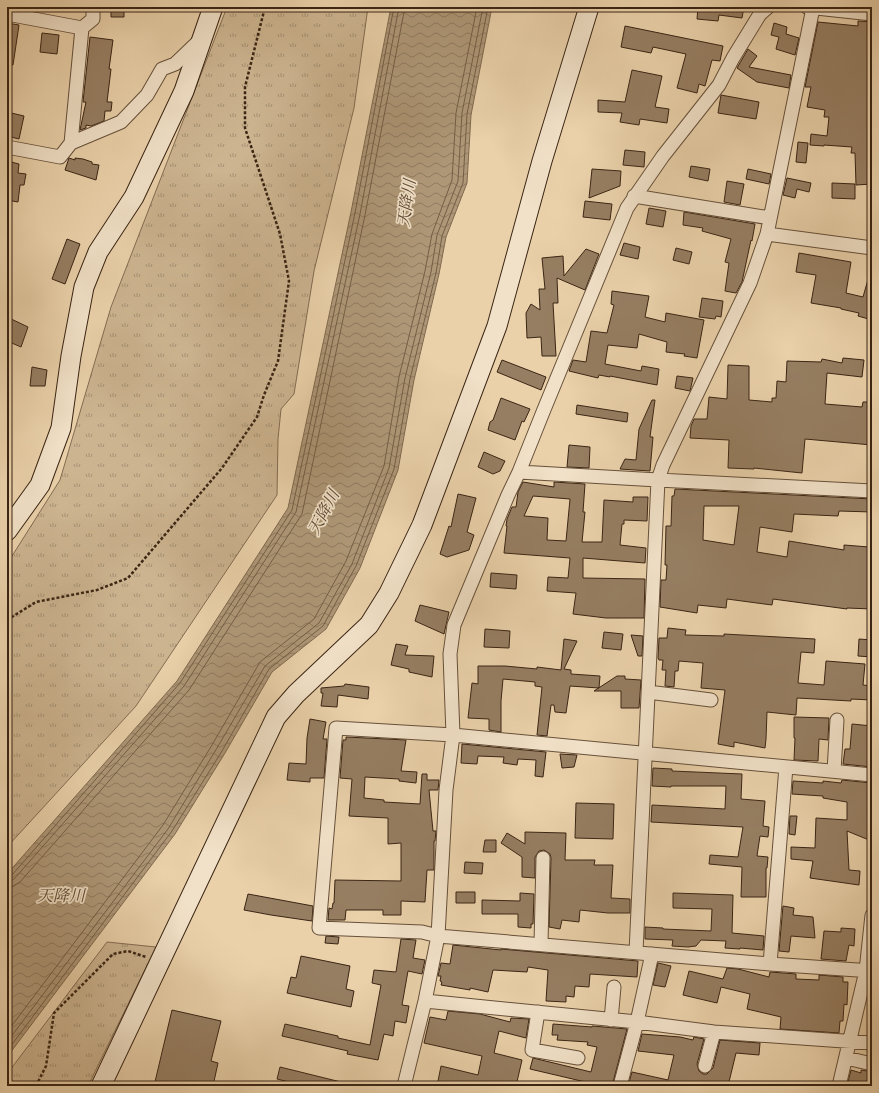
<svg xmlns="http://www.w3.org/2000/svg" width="879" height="1093" viewBox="0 0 879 1093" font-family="Alegreya,'Noto Serif JP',serif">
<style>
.grass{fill:url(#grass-tufts);stroke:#836c52}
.water{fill:url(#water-waves);stroke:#80694f}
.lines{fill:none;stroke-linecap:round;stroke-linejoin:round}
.shore{stroke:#745e46;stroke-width:1}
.building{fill:#967e62;stroke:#3a2514;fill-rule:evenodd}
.street-casing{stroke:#66503a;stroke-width:15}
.secondary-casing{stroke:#3a2514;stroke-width:21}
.path{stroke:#3a2514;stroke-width:2.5;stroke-dasharray:3 2;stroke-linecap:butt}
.street{stroke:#f1e1c8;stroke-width:13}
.secondary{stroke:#f1e1c8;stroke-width:19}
.labels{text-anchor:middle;stroke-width:3.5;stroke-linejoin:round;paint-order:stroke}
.water-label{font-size:16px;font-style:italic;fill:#5d4732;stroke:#f1e1c8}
</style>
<defs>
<pattern id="grass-tufts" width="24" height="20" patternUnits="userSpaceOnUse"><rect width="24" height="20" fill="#ccb490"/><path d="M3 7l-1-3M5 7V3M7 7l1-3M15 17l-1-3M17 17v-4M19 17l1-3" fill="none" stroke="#a79274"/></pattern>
<pattern id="water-waves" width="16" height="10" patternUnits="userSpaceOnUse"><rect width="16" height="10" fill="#ae9777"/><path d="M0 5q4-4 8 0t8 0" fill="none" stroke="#8f7b60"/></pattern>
</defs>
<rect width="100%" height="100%" fill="#ead1aa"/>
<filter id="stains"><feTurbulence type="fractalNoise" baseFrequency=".005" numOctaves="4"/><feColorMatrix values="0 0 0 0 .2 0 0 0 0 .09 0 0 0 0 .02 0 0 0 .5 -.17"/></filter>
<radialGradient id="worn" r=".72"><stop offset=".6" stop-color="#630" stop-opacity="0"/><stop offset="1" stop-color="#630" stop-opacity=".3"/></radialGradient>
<!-- grass -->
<path class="grass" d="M227,7H368L354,108L314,271L294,394L281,409L278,439L277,495L136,706L7,847V564L60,480L111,307Z
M107,942L156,947L88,1086H7V1076L10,1070Z"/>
<!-- water -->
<path class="water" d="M391,7H492L471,115L467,183L446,237L439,274L414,380L398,470L360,568L326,629L272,672L225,753L175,834L7,1057V874L177,681L288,508L351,212Z"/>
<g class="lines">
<!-- shore -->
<path class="shore" d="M7,876L12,875L180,683L292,510L355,213L394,7
M7,881H11L15,878L184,686L296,512L360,214L399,7
M7,887L13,886L20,882L189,690L302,514L365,215L405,7
M7,1032L163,825L212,745L260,662L314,619L346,561L384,466L399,377L425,271L432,234L452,180L456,113L477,7
M7,1042L168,829L217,748L265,666L319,623L352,564L389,468L405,378L431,272L437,235L458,181L462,113L483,7
M7,1051L172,831L222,751L269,669L323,626L356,566L394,469L410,379L436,273L442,236L463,183L467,114L488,7"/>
</g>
<!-- building -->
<path class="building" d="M111,7H124V17H111Z
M698,7H744L742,18L719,15L718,21L697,19Z
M858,21L872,22V184L856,185L855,153H851L852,147L824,145V146L810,145L811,134L827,136L829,117H824L825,110L807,107L811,87H805L818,22L858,26Z
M7,23L19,25L13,65L7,64Z
M774,23L787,27L786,34L799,38L795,55L776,49L779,37L771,35Z
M625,26L723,46L720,61L712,60L705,86L699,84L697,93L677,88L686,54L653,47L651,53L621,47Z
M42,33L59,35L57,54L40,52Z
M90,37L113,40L109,69H111L107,102H112L111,111H105L104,121L91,126L86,125V128L80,130L86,102H83Z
M748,49L757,56L749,67L791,75L789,88L757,82L737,68Z
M632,70L662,76L655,107L669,109L667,123L640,119L639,125L620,122L622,113L598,112V100L625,102Z
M721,95L759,102L756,119L718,113Z
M7,112L24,116L19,139L7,136Z
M798,142L808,143L806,163L796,162Z
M625,150L645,152L644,167L623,165Z
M69,158L75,160V158L83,159L92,162V164L99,165L96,180L65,170Z
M7,161L19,164L18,173L26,174L24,185H20L18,202L7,200Z
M691,166L710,169L708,181L689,177Z
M592,169L621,171L620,186L589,198Z
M748,169L771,174L769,184L746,179Z
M787,178L811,183L809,192L797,189L795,198L783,195Z
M727,181L744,184L740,205L724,202Z
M832,183L855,184V199L832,198Z
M585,201L612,204L610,220L583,217Z
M649,208L666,211L663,227L646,224Z
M684,212L755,224L752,241L751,240L742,282L736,293L725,291L729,263L725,262L731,239L702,231L703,228L683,225Z
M67,239L80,244L65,284L52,279Z
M624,243L640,247L638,259L620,255Z
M676,248L692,252L689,264L673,260Z
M586,249L599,254L585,290L557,278L558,303H553L556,356H542L541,337L527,338L526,313L531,304L540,310L539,289H545L542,258L563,256L564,276Z
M799,253L851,262L846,293L863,297L869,276L872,277V320L858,316L859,313L841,309V308L811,303L816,275L796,272Z
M612,291L649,296L645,317L665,322L666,313L704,320L697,358L684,356L685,354L666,352L667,342L639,334L637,348L608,345L605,364L641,371L642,366L659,369L657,385L610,376V377L599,375L598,378L569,371L573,360L586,362L591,331L607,333L614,305L611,304Z
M702,298L723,301L721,317L716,316L715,319L699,317Z
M7,317L28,327L21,347L7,341Z
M843,358L864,360L862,377L827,373L825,404L862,407L863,402H872V445L805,439L802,473L754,468V469L728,468L729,440L690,438L691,426L694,419H707L709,397L727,399L728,365L749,366V400L772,402V398H776L777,381L786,382L787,361L821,362L822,359L842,363Z
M502,360L546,377L541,390L497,372Z
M32,367L47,370L45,386H30Z
M677,376L693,378L690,391L675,388Z
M501,398L530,409L524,422L522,421L515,440L488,430L490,422L493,420Z
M652,400H655L650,437H653L650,471L620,469L625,459L636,460L639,429Z
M577,405L628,413L627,422L576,414Z
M569,445L590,447L589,468L567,467Z
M484,452L505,461L500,471L493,474L478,467Z
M523,482L554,487V482L585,484L583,512H585L582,542H602L604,500L633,502V497H648L647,521L624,520V524H622L620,545L646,548L645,563L583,558V578L645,579L644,618H606L573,614L576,593L547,591L548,577L568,578L570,558L504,553L507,526H506L507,519L512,507H516L518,492ZM533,496L570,499L566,541L547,540L548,518L524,516Z
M675,489L872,499V512L839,511L838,516L794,514L792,532L760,527L757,552L787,557L789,541L844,550V545L869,547L868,553H872V609L847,608V609L773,599L772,605L727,599L726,608L698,605L697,613L660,607L661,580H666L667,565H665L666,526H671L672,496H674ZM704,506H739L734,545L703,540Z
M458,494L476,498L467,532L474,535L469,550L447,557L440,554L449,526L451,527Z
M491,573L517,575L516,589L490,587Z
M420,605L449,612L444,634L415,621Z
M668,628L686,630L685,635L724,636V634L815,639L814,653L801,652L798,683L824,685L826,661L865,664L863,685L872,686V700L851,699V701L797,698L796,715L767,712L766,739L765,748L734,742V747L718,744L725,690L701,688L703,663L679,661L678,671H675L674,687L665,686L666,670H662L663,660H659L658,658L659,638H667Z
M485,629L510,631L509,648L484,647Z
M604,632L623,634L621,650L602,648Z
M631,635L643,636L642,656H638Z
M564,639L577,641L564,669L571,670V674L600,676L599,688L570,686L566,713L555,712L554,705H551L547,736L537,735L542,687L535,686V682L503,679L501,701V732L489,730V719L468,718L472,683L478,684V666H505L537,669V667L561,670Z
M859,639L872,640V657L858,656Z
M396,644L408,646L405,655L434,656L432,677L409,672V669L391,665Z
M617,676H625V679L641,680L639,708H621V691H594Z
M345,684L369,687L368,699L338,695L337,707L321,706L323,693H321V688L344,686Z
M794,717L829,718L828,740L819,739L818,761L794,760L795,738H794Z
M310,719L326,722L323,739H327L324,778H310V782L287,780L289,763L306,764L307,738Z
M852,724L872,726V767L843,764L845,749H850Z
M346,737L406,740L401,771L417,772L416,783L399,781V779L365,777L364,798L384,800V802L420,804L422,774H427V780H439L438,790H429L433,831H436L435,841H434V870H427L425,902L401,901V915H383V910H346L345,920H328L329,908L332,909L333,903H334L335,880L401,881V843L388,844V818L349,816L352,779L340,778L343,740H346Z
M462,744L546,752L543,777L535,776L536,760L518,759L517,765L503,763L504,757L478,756L477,764L461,763Z
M560,754L577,755L574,767L562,768Z
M653,768L672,769V771L742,774L741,799L765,801L763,826L769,827L768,837L760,836L757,856L768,857L767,868H766V897H741L742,867L709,864L710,855L738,857L743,827L651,822L652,805L725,809L726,786H671V787L652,786Z
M842,780L872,783V804H871L869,840L847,831L849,870L860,871L859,885L810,878L813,861L791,859V847L815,848L816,818L847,820V802L823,798V796L792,794L793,781L823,783V781L841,783Z
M576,803L614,804L613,839L575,838Z
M790,816H797L795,835L789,834Z
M525,832L566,833L565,860H595L594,865H613L611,898L630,899V913H608L580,910L579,922L562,920L560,929L549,927L551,858L550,854L544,850L539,851L535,857V878L522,877V857L501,843L507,833L525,844Z
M485,840H496V852H483Z
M465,862L483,863L482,874L464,873Z
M456,892H475V903H456Z
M520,893L534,894L533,924H531V928L518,927V914H482V900L520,901Z
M673,893L733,895L732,933L764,936L763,950L740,948V949L725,948L726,941L701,940L696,946L688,947L672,946L673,940L645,939V927L663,928V929L711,931L712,909L673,908Z
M248,894L313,906L312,921L271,915L244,910Z
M783,906L794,908L793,915L813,917L815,938L791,936L789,952L779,951Z
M841,928L855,929L854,946L849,945L846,961L821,959L824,931L841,932Z
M326,936L339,937L338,944L325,943Z
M401,939L416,940L413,958L425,960L422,974L408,971L402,1005L409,1006L406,1023L395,1021L393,1036L384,1034L378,1060L347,1054L348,1051L282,1036L285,1024L338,1036V1038L370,1045L381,985L372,983L374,970L396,972Z
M453,945L501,950V949L638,961L637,977L590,974L589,987L575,986L574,997L566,996V1002L546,1001L548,970L528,967L527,972L493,970L488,992L470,988V990L441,985L442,982L440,981L441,976H438L441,963L450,964Z
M301,956L350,966L346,989L354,991L351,1007L287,993L291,977L296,978Z
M658,963L671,966L665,987L653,985Z
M727,968L738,969L769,977L770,972L796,974V979L819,980V975L843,977V982H848L847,1005L844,1004L843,1021H840L839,1033L780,1029L781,1017L747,1009L750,994L721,987L717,1003L683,995L689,971L723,979Z
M172,1010L221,1021L211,1061L218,1063L213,1086H154Z
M448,1011L480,1014L510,1022L511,1018L529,1019L526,1038L499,1031L494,1053L522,1060L516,1086H437L441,1066L478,1075L482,1056L424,1043L430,1017L446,1020Z
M553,1024L592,1027V1026L627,1029L612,1086H593L594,1084L530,1069L533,1058L591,1072L597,1047L587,1045L588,1042L557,1040L558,1035H552Z
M642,1034L680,1037L693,1040L694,1037L704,1039L697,1064L699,1071L703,1074H707L713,1068L720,1040L760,1043L759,1055L736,1053L728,1086H628L632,1072L668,1080L674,1055L638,1051Z
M280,1067L341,1082L340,1086H305L277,1079Z
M851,1070L861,1073V1070L872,1072V1086H847Z"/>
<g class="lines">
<defs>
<path id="street" d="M807,7L872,14
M7,14L82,28L71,143L60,157L7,147
M82,28L93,19V7
M71,143L121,122L147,95L162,69L175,64L200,40
M634,196L770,218
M767,234L872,248
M519,472L658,480L872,491
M648,692L711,700
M834,771L837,720
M872,775L453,735L336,728L319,928L422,932L438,936L770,964L872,971
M541,944L543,858
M636,952L658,480L663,465L750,283L767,234L813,8
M770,964L786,767
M425,1001L637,1022L714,1032L872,1043
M538,1012L532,1050L578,1058
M611,1020L614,987
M846,1058L872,1064
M705,1066L714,1032
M404,1086L425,1001L438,936L446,790L453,735L450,654L454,625L508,495L519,472L543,412L627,208L663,156L719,85L733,58L760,14L768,7
M620,1086L637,1022L652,954
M839,1086L866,971L872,915"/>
<path id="secondary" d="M7,531L40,485L61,428L71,356L84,287L98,252L134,197L184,91L213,7
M101,1086L276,717L296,694L369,625L389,593L422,525L497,326L542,161L589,7"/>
</defs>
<!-- street casing -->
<use href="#street" class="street-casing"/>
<!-- secondary casing -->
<use href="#secondary" class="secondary-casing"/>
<!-- path -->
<path class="path" d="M7,620L36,602L97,590L128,578L222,468L257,417L264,395L278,361L289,281L280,234L245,128V87L265,7
M36,1086L46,1066L54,1013L113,954L128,951L146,957"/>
<!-- street -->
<use href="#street" class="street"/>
<!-- secondary -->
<use href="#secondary" class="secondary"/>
</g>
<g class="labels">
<!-- water labels -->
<g class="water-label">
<text transform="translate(406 203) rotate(-82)" y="6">天降川</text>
<text transform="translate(323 512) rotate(-62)" y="6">天降川</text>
<text x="61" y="901">天降川</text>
</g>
</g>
<!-- margin -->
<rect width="879" height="1093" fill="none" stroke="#ead1aa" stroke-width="24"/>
<rect x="8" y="8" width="863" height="1077" fill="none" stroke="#3a2514" stroke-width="2"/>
<rect x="12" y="12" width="855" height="1069" fill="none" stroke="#3a2514"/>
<rect width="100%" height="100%" filter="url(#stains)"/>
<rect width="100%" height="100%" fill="url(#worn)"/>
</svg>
